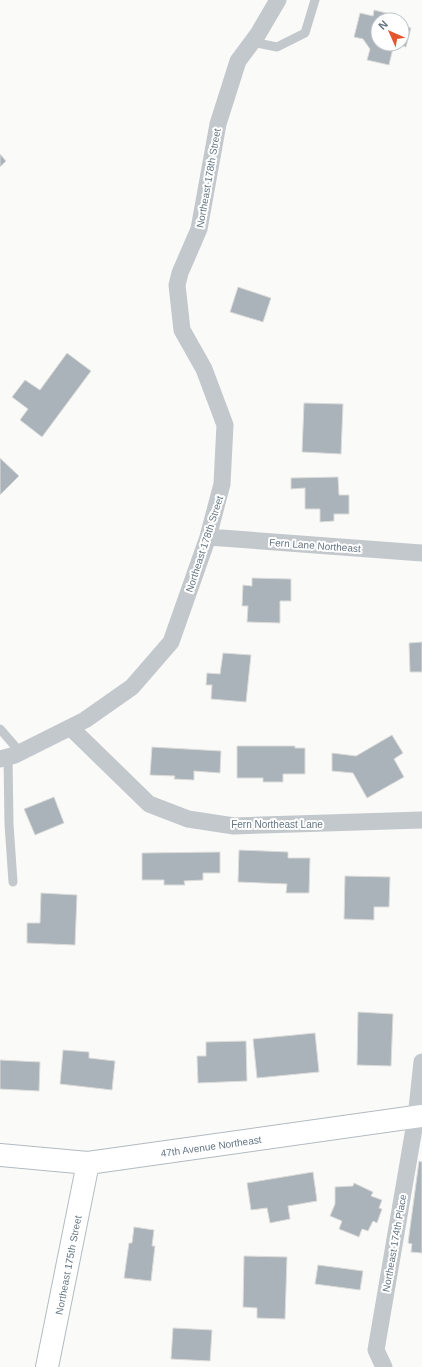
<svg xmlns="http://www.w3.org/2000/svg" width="422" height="1367" viewBox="0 0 422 1367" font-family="Arial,sans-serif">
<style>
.building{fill:#aab3b9;stroke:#dcdcda}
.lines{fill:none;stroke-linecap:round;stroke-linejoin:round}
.secondary-casing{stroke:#b3babf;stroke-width:24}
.lane{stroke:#c3c8cc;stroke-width:9}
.street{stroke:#c3c8cc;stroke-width:17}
.secondary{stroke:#fff;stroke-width:22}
.labels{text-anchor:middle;stroke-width:4;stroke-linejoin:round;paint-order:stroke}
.street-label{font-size:10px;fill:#657683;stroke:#fff}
</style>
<rect width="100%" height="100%" fill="#fafaf8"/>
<!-- building -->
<path class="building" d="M374,10L390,14L388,20H378V44H394L389,65L367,60L370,49L363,39L354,37L360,13L373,16Z
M402,26L411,28L406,47L396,44H402Z
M0,154L6,161L0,167Z
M238,287L271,298L263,322L230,312Z
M67,353L91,371L42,437L20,420L28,409L12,397L25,380L40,390Z
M304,403L343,404L341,454L302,452Z
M0,458L19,476L0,495Z
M338,477L339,495H349V514H334V521L320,522V509H305V488L291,489V478Z
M252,578L291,579V601H280V623L247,622L248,606H242L243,585L252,586Z
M422,642V672H410L409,643Z
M223,653L251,655L246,702L211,699L212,685H206L207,673L220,674Z
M392,735L403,753L394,759L404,777L367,798L353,773L332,771V753L356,756Z
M237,746H295V748H305V774H283V782H263V778H237Z
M152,747L221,751L220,773L194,771V780L174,779L175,776L150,775Z
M54,797L64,823L35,835L24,809Z
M239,850L288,852V858H310L309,893H286L287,884L238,882Z
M220,852V873H203V880L184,881L185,885H164V880H142V853Z
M345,876L390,877L389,907H374V920L344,919Z
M41,893L77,895L75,945L27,943V923H40Z
M358,1012L393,1014L391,1066L357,1065Z
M315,1033L319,1072L257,1078L253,1039Z
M246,1041L247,1081L198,1083L197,1056H206V1042Z
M63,1050L89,1052V1058L115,1061L112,1090L60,1084Z
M0,1060L40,1062L39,1091L0,1089Z
M419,1161L422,1162V1253L411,1252L412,1244L408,1243Z
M313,1172L317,1201L288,1206L290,1219L270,1223L267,1208L251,1210L247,1183Z
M354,1183L373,1192L371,1196L382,1200L379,1208L382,1209L377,1223L373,1221L368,1231L362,1229L359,1237L339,1229L342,1221L330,1216L335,1204V1187L353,1186Z
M134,1227L154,1230L152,1246H155L151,1281L124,1278L129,1243H132Z
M244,1256L287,1257L285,1319L257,1318V1308L243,1307Z
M318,1265L363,1271L360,1290L315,1284Z
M173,1328L212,1330L210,1361L171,1359Z"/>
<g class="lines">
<defs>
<path id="secondary" d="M0,1155L88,1163L422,1116
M47,1367L88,1163"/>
</defs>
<!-- secondary casing -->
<use href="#secondary" class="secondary-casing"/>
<!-- lane -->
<path class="lane" d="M252,42L277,47L305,33L315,0
M0,729L20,752
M8,757L9,824L13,882"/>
<!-- street -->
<path class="street" d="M208,537L422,553
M71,728L149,804L188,819L234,826L422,820
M0,759L15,755L85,720L132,687L171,642L208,537L222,484L225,425L204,369L182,330L177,285L180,273L199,229L218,124L238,61L258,34L278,0
M384,1367L376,1350L416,1117L422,1062"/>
<!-- secondary -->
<use href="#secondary" class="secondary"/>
</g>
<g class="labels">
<!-- street labels -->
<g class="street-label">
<text transform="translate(208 178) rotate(-80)" y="4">Northeast 178th Street</text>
<text transform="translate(204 544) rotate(-72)" y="4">Northeast 178th Street</text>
<text transform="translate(315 545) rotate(4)" y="4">Fern Lane Northeast</text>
<text x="277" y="828">Fern Northeast Lane</text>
<text transform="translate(211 1146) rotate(-8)" y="4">47th Avenue Northeast</text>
<text transform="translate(394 1243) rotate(-80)" y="4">Northeast 174th Place</text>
<text transform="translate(68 1265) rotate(-79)" y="4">Northeast 175th Street</text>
</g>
</g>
<!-- north arrow -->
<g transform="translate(390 32) rotate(315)"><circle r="19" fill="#ffffff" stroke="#c1c8cd"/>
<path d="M0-3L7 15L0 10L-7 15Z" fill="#e4572e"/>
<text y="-6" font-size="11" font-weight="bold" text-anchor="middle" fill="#657683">N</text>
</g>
</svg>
